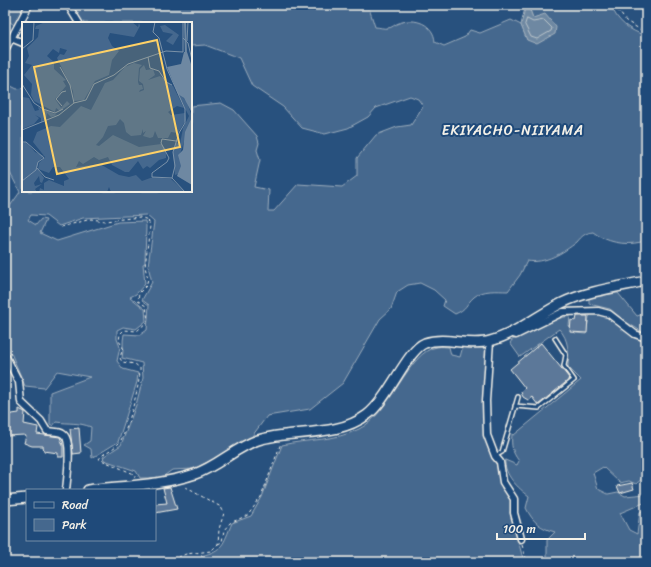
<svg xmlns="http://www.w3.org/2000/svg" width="651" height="567" viewBox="0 0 651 567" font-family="Sriracha,sans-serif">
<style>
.green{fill:#45688e;stroke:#9cacbb}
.water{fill:#6e88a2;stroke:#a4b2be}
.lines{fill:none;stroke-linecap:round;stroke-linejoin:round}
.shore{stroke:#bec7cc;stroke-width:1}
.building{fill:#5b7899;stroke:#f4f1e8}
.lane-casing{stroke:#f4f1e8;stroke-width:6}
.street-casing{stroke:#f4f1e8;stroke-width:9}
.secondary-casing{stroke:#f4f1e8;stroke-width:12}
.path{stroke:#f4f1e8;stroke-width:1;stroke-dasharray:3 3;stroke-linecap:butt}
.lane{stroke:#1f4a7a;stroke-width:3}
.street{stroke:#1f4a7a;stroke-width:6}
.secondary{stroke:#1f4a7a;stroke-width:9}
.labels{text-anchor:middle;stroke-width:4;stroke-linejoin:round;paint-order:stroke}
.quarter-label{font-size:14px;letter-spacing:1px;fill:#f4f1e8;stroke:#1f4a7a}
.inset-river{fill:none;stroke:#6e88a2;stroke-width:2}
.inset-road{fill:none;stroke:#7a91a8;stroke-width:1}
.view{fill:#ffd166;fill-opacity:0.15;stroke:#ffd166;stroke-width:2}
.inset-edge{fill:none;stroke:#f4f1e8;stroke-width:2}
</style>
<rect width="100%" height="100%" fill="#28517e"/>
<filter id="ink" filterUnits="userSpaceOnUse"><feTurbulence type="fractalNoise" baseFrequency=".025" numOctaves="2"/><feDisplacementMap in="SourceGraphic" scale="8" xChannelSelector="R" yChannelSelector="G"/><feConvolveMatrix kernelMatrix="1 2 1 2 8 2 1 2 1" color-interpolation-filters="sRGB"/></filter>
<g filter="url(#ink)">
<!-- green -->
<path class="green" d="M5,5H25L14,25L5,18Z
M73,5H368L375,27C379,27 384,29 388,28C392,28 395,24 399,23C415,17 434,24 435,42L444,46L465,37L470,30L480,33L511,20L521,25L527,40L537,17L533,18L530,10L512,5H611C617,22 629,30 646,36V235L641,242C624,246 606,242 593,232C585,233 582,236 577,242C563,253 545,264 527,261L520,275L508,291C497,291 483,289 474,297C465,305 467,309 455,314L443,306L445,300L434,290L420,283L408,285L397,292L391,309L380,319L343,383L310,409L267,416L247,443L193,469L172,470L161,478H140L136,471L104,460L103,457L121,445L136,405L143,378L142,363L122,358C124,350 122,342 124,334L140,335L147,330L149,305L142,300L152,282L148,266L154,222L146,215L83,218L59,226L46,216L31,215L28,220L36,225L41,219L46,220L40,233L57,241L118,222L145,221L146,226L145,263L143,264L145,284L136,294L130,297L145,309L146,321L136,329L123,327L117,330V339L120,347L117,361L123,369L138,373L137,382L118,442L92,458L91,449L84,445L90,441L91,427C78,422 70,424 56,422L53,426L50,424V392L90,377L57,371L44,388L25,386L11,353L5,346V208L8,209L20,192L10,173L5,172V83L17,89L23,88V191H191V106L221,103L234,110L257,136L259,143L257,150L260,160L254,187L269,190L268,211H274L298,184L342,187L357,176V158L376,135L397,127L411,125L423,106L418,99L410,96L376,108L368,117L348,128L325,134L302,128L283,107L252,86L239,58L205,45L191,46V23H82L73,8Z
M618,293L637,316L646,313V334L626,322L610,309L589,304V297Z
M593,312L612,317L646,343V472L644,477L636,484L629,481L620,483L603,467L593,473L598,489L608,494L618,492L625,496L646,494V502L620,513L629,530L637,534L640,512L646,509V562H547V540L555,532C540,528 533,522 526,508L529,496C518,488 504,475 505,460L517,465L519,461C512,452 511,446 512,434L514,435L581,380L568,367C569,354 569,339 559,329L520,357L510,343L512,340L560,318L570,316L569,326L575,333L586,334L589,317Z
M463,346L487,349L486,418L502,489L509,493L514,505L510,512L524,562H210L201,556C224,550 223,544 232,523L251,516L262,497L282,445C307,439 336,441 359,429C391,414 408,351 437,347C441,346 446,347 449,347L451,355L460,357Z"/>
<!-- water -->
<path class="water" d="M525,8L530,10L533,18L545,14L556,27L555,34L537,44L527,40L521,25Z"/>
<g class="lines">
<!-- shore -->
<path class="shore" d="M527,19L533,22L544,20L552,28L551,31L537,39L531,37L525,25Z"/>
</g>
<!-- building -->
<path class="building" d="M577,316H588L587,333L570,332L571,320L576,321Z
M541,343L570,379L538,405L532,397L528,400L523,397L521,392L525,388L510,369Z
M19,409L25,412L24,424L38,427L37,434L60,437L63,445V457H58V453L44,451L43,446H32L24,443L26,436L24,435L7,436L5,431V415L19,413Z
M79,428L81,453L73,454L70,429Z
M632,483L634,489L620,493L617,486Z
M170,487L177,509L155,513V504L167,503L163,488Z"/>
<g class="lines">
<defs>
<path id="lane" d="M515,406L539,408L574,380L564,366L566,355L555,338
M495,456L502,452L518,397"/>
<path id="street" d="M71,5V10L79,23
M11,38L23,43
M5,50L29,5
M510,333L516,335L563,312L598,311L609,314L635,334L646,338
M490,341L486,401L487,435L495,456L500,462L503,482L514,499V513L521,539
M5,355L19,382L21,402L41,421L47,431C52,432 59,431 63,434C73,440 67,479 66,490"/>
<path id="secondary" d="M88,490C122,486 163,485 195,474C218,466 236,447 258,440C293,429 336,438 367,415C388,400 407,350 425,343C446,336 469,347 490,341C516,334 538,315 562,303C587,291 618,287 646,281
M5,500L27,498"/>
</defs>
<!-- lane casing -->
<use href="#lane" class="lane-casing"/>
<!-- street casing -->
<use href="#street" class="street-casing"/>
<!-- secondary casing -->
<use href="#secondary" class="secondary-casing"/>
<!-- path -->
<path class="path" d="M614,5L626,21L646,33
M61,227L91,219L105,221L140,217L148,220L150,226L145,267L148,279L146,286L139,293L138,301L146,306L148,321L137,331L124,330L120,334L119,341L123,347L120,358L122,362L135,364L140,368C141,381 127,434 119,443C113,450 104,452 99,459L134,474L135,477
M218,544L222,542L224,530L230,523L248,515L261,497L281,443
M522,545L527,562
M149,562L171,560
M167,562L186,554L211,551L218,544L219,529L224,513L221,507L183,486"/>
<!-- lane -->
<use href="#lane" class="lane"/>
<!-- street -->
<use href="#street" class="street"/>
<!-- secondary -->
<use href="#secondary" class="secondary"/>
</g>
</g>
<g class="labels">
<!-- quarter labels -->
<g class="quarter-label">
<text x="513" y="135">EKIYACHO-NIIYAMA</text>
</g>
</g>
<!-- overview -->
<g transform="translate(22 22)">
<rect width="170" height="170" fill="#28517e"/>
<path d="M110,0L116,5L117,1L118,4L112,15L88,11L86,16L90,24L97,29L90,38L87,53L73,59L62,78L52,79L51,69L35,36L38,32L42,33L45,28L38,26L37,31L31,27L25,34L32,40V47L44,58L41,59L44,64L33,77L39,86L45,79L48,82L38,89L34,86L33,90L12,79L9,73L10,62L2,53L10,43L3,41L7,34L5,26L16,15L17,7H13L14,4L23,0ZM143,3L157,13L151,23L144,19L151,12L141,10L138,4ZM112,41L120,43L117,46L116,60L117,63H120L121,67L118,68L117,70L122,68L121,62L117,59L118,47L122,43L124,48L131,47L133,53L126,58L138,54L151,64L162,86L155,84L146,90L149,93L163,91L164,98L156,111L149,110L146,116H136L133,109L131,115L128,116L121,114L124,109L121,111V107L119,113L109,114L104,110L102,101L98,97L94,103L86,104L81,115L74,123L77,124L91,113L117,125L139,122L144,127V136L137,138L128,146L125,144L121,147L116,139L107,150H103L90,143L86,135L77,138L72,135L61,142L57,139L54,145L78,142L97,153L107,155L114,153L120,159L131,155L149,157L163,170H89L87,165L85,170H17L18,166L22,168V161L27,158L42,164V159L47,157L38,145H31L27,151L16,147L17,141L23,135L11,120L15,110L29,104L38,105L59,84L69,88L83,61L91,58L103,45ZM158,72L165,80L170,95L157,135L160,144L156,152L153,153L151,131L154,121L158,122L161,106L167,94L156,73ZM0,75L7,76L13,89L17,88L16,85L35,93L29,95L25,91L24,97L19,100V96L13,93L17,96L12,102L0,107ZM4,120L13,130L22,134L16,140L15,146L22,156L20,161L18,160L17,154L12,161L13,164L20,162L13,167L15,170L0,169V121Z" fill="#45688e"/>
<path d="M162,30H165L170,45V91L162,76L156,72L145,45L159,42ZM170,95V163L155,154L159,144L156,133L161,128L163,110Z" fill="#6e88a2"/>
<path class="inset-river" d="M163,0L164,33"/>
<path class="inset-road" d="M133,0L131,10L137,16L145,47L163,87V101L157,111L151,130L153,144L150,156L163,170M161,16L166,21L170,38M165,19L166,0M0,27L11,18L12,0M126,35L128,46L137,49L144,60L150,63M38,45L48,63L52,81M0,62L12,81L21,87L33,91L41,87M40,84L34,77L40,70L44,69M0,108L37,93L52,81L64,78L72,62L92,53L106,42L144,29L161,30V0M0,120H4L22,136L16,140L14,148L0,159M15,146L23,155L32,158M150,156L130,155V151L145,140L147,136L139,121L140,117L154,119"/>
<path class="view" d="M135,18L158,125L35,152L12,45Z"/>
<rect width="170" height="170" class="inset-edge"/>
</g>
<!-- margin -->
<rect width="651" height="567" fill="none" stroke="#1f4a7a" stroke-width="20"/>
<rect x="10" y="10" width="631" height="547" fill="none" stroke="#f4f1e8" stroke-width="1.5" filter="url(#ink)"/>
<!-- legend -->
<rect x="26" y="489" width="130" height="52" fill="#1f4a7a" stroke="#748da6"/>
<rect x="34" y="502" width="20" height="6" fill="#1f4a7a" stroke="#748da6"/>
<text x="62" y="509" font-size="12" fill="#f4f1e8">Road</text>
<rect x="34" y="519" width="20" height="12" fill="#45688e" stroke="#748da6"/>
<text x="62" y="529" font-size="12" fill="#f4f1e8">Park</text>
<!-- scale -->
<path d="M497 533v6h88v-6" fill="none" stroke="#f4f1e8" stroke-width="2"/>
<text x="503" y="533" font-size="12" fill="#f4f1e8" stroke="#1f4a7a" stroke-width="3" paint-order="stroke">100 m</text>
</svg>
